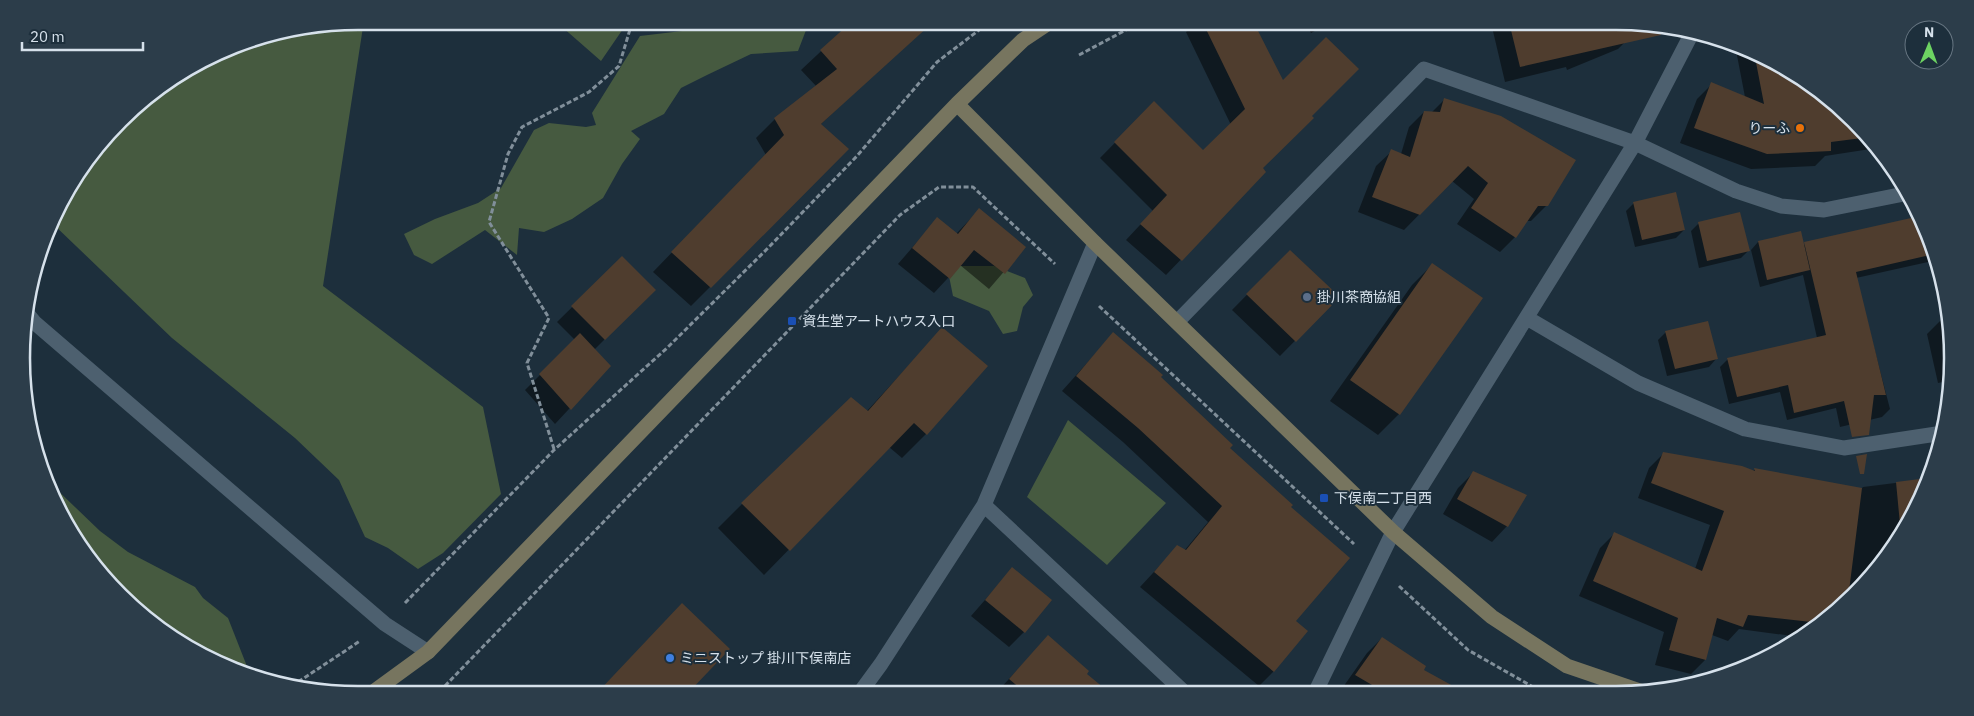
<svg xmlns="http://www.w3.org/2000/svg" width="1974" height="716" viewBox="0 0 1974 716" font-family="'IBM Plex Sans','Noto Sans JP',sans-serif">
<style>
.green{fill:#465a40}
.shadow{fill:#0007}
.building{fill:#4f3d2e}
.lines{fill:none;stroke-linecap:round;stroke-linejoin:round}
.path{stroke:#818f9a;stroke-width:3;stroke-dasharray:5 2.5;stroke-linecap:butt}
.lane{stroke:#4d606f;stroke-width:15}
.street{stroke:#4d606f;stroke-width:15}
.secondary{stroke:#77755f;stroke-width:15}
.food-dot{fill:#e8710a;stroke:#1d2f3c;stroke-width:2}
.service-dot{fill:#5c6f8a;stroke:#1d2f3c;stroke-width:2}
.transit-dot{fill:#1a4fb4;stroke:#1d2f3c;stroke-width:2}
.shop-dot{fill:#3f7fe0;stroke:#1d2f3c;stroke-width:2}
.labels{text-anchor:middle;stroke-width:4;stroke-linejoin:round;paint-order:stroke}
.poi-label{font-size:14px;fill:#d6e1eb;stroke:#1d2f3c;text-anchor:start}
.rim{fill:none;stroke:#d6e1eb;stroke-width:2.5}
</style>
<rect width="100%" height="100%" fill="#1d2f3c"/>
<!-- green -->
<path class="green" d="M808,25L798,51L751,54L707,75L681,88L664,114L631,131L640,139L622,164L603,198L572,219L544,232L519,228L517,255L485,230L432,264L414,255L404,234L435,219L478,203L501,188L534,130L549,123L586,127L596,125L592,113L640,36L724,26Z
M561,26H625L601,61Z
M363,27L323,286L483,407L501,494L443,553L418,569L388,548L365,537L339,480L295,438L172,338L52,223L56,209L91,153L136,105L229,47L293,28Z
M947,266H994L1025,278L1033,295L1023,307L1017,331L1003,334L989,311L953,296Z
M1068,420L1166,503L1107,565L1027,497Z
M51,484L100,531L128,552L195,587L203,598L228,618L250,674L171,638L120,596L78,545Z"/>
<!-- shadow -->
<path class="shadow" d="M1616,21L1633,34L1618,49L1567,70L1566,67L1505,82L1492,27L1498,22Z
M1195,23H1253L1282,82L1261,169L1265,172L1166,275L1126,240L1153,211L1100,158L1154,103L1203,152L1231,125L1186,32Z
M1306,23H1330L1311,33Z
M849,25H909L917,34L820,125L847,150L691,306L653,272L766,155L756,138L775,119L817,87L801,70Z
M1735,45L1765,56L1821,91L1869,136L1877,148L1825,156L1815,166L1751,169L1680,143L1697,99L1712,84L1745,97Z
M1444,100L1547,205L1531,221H1526L1515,237L1500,252L1457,224L1474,199L1452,181L1404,230L1358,212L1376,166L1392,151L1401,154L1409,127L1424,112L1431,113Z
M1634,203L1684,230L1676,238L1635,247L1626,211Z
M979,210L1025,247L989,289L960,265L934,293L898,264L937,219L956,234Z
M1921,218L1937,260L1856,278L1890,409L1882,417L1840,427L1836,408L1787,420L1780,392L1729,404L1720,367L1728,359L1817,338L1803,275L1760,287L1751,250L1758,242L1803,245Z
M1698,224L1748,251L1741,258L1699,268L1691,231Z
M1290,251L1338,297L1280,356L1232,310Z
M622,258L654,290L594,350L609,366L555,424L525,390L575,340L557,322Z
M1432,265L1481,299L1399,414L1378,435L1330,401L1412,285Z
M1950,317L1952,380L1938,383L1927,334L1942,319Z
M943,328L926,434L902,458L889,447L764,575L718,528L742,504L867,411Z
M1666,332L1716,359L1709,367L1667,376L1658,340Z
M1113,334L1159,378L1289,507L1274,671L1259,686L1140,587L1177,547L1184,551L1208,522L1123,442L1062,391Z
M1664,453L1753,471L1754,470L1861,489L1863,487L1927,479L1907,527L1838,611L1800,637L1739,629L1728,641L1712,635L1705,660L1691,674L1655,665L1664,632L1579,596L1600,548L1614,534L1695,569L1710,525L1638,498L1649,468Z
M1473,473L1525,495L1507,526L1492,542L1443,514L1458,488Z
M1012,569L1024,632L1009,647L971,616Z
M1048,637L1085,674L1108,693H996Z
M1382,638L1422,670L1462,692L1345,693L1341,690L1367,653Z"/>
<!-- building -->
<path class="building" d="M1616,21L1660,27L1661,35L1520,67L1509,22Z
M1203,23H1254L1283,80L1326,37L1359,69L1312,116L1314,118L1263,168L1266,172L1182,261L1140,224L1167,195L1114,142L1154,101L1203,150L1245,109Z
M848,25H930L821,124L849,149L711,288L671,252L784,135L774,118L837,69L820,50Z
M1754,52L1765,56L1821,91L1870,137L1831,142V151L1767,154L1694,128L1711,82L1764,104Z
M1444,98L1501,116L1576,160L1548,206H1538L1516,238L1471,208L1488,183L1468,166L1420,215L1372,197L1391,149L1410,157L1424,111L1440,112Z
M1676,192L1685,230L1642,240L1633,202Z
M979,208L1026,247L1005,274L974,250L950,279L912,248L937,217L958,234Z
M1740,212L1750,251L1707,261L1698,222Z
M1920,216L1930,255L1856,272L1886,395H1874L1869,435L1852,437L1844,401L1794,413L1788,385L1737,397L1727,358L1826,335L1804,242Z
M1801,231L1810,270L1767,280L1758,241Z
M1290,250L1340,297L1296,342L1246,294Z
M622,256L656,290L605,340L571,306Z
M1432,263L1483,298L1400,415L1350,380Z
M1708,321L1718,359L1675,369L1665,331Z
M942,327L988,366L927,435L914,423L790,551L741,503L851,397L868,411Z
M1113,332L1163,375L1161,377L1233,445L1230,448L1293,505L1291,507L1350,558L1296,621L1308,631L1274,672L1154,572L1177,545L1186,550L1222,506L1138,428L1076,376Z
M580,333L611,366L571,410L539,374Z
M1663,452L1742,466L1755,471L1754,468L1862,488L1848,599L1838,611L1820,623L1748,615L1743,627L1717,618L1706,660L1669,650L1678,618L1593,581L1614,532L1702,571L1724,511L1651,483Z
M1867,454L1864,474H1860L1856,456Z
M1473,471L1527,495L1508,527L1457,499Z
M1928,478L1907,527L1901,535L1896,482Z
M1012,567L1052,600L1025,633L985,600Z
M682,603L730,649L687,694H596Z
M1048,635L1089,671L1087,674L1110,693H1026L1009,679Z
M1382,637L1426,666L1424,670L1464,692H1384L1355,675Z"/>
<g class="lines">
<!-- path -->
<path class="path" d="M1079,55L1137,24
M1099,306L1354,544
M554,449L527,363L549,318L489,222L508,154L522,127L589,92L619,66L631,26
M1399,586L1468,650L1542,692
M405,603L554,450L667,348L768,248L857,156L937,62L987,24
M292,686L360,641
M433,695L443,688L900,215L939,187H973L1055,264"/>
<!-- lane -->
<path class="lane" d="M25,311L35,323L385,624L428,652"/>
<!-- street -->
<path class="street" d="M1527,318L1638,383L1745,429L1844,448L1943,433
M1177,322L1424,69L1635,143L1736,191L1781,206L1824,210L1909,193
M984,505L1185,693
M1315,693L1393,532L1635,143L1693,31
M859,694L881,664L984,505L1095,243"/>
<!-- secondary -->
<path class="secondary" d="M957,104L1095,243L1393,532L1492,617L1567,666L1643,692
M369,695L428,652L957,104L1023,40L1047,24"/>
</g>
<!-- markers -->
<circle class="food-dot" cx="1800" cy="128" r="5"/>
<circle class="service-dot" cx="1307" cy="297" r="5"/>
<g class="transit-dot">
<rect x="787" y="316" width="10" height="10" rx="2.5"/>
<rect x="1319" y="493" width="10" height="10" rx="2.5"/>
</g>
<circle class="shop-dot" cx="670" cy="658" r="5"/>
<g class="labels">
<!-- poi labels -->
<g class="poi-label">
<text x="1790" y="133" text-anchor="end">りーふ</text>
<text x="1317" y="302">掛川茶商協組</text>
<text x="802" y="326">資生堂アートハウス入口</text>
<text x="1334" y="503">下俣南二丁目西</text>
<text x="680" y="663">ミニストップ 掛川下俣南店</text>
</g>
</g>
<!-- crop -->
<path d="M0 0H1974V716H0ZM358 30H1616A328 328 0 0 1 1944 358V358A328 328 0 0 1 1616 686H358A328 328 0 0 1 30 358V358A328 328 0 0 1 358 30Z" fill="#2c3d4a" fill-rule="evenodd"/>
<path class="rim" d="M358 30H1616A328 328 0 0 1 1944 358V358A328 328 0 0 1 1616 686H358A328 328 0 0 1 30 358V358A328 328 0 0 1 358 30Z"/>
<!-- north arrow -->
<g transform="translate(1929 45) rotate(1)"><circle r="24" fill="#1d2f3c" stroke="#677682"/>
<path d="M0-4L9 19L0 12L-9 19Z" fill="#6dd362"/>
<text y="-8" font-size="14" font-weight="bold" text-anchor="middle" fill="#d6e1eb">N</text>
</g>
<!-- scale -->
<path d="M22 42v8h121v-8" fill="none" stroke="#d6e1eb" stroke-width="2.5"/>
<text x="30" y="42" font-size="15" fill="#d6e1eb" stroke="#1d2f3c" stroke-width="4" paint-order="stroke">20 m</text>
</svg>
